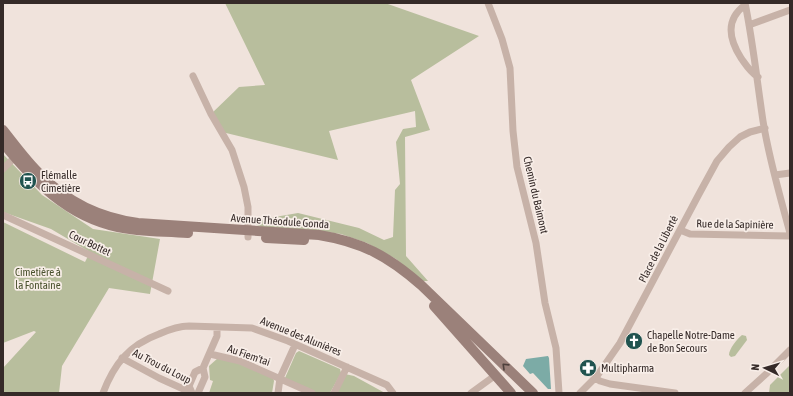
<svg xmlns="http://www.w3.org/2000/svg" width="793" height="396" viewBox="0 0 793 396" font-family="'Asap Condensed',sans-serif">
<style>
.green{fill:#b8be9d}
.water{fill:#7caba6}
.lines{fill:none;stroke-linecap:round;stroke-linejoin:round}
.street{stroke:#c7b2a8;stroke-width:7}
.secondary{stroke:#9b817a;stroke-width:10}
.oneway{stroke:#4e403c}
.labels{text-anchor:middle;stroke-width:3.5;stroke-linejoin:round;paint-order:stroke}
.poi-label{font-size:11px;fill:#352a28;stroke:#f8eee8;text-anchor:start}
.street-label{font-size:11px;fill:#352a28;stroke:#f8eee8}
.park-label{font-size:11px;fill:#49512d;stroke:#f8eee8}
</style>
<rect width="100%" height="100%" fill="#f0e3dc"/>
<!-- green -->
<path class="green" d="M225,3H385L479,36L411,80L430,130L405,137L406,256L428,281H422L396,259L367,243L341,234L312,230L264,228L252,223L269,218L298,213L359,228L384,240L393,237L395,190L400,184L396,142L403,129L416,127L415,111L329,131L338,160L222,132L211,114L239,87L265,85Z
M3,154L42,195L93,229L160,239L150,294L109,288L62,366L59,393H3V368L36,332L34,331L3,343V222L85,262L90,252L51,229L3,212Z
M742,335L746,336L747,340L735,356L731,357L729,355C729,349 737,339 742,335Z
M299,351L340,369L341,373L330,393H316L285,378L296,353Z
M218,358L242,364L273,377L274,381L272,393H209L213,381L210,380L209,366Z
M790,365V393H769L770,385Z
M345,374L354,376L385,393H336Z"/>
<!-- water -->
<path class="water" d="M548,356L549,358L551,389H548L533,373L530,374L523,366L526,359Z"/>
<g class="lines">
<!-- street -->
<path class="street" d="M488,3L502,39L510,68L513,131L517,167L536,243L545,303L556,348L559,393
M745,3C753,42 757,81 763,121C769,159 780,196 790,233
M745,5C725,20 729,39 741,58C746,65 750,72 758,77
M749,25L790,10
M193,76L211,114L232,150L244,187L248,207V237
M3,169L17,155
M775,175L790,173
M3,215L168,291
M680,230L690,234L790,236
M210,354L240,361L312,393
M122,358L159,378L192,393
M595,378L600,381L610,384L675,393
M103,393C114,364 129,345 159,334C168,330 179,326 189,326L252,328L288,341L387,385L393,393
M192,393L189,386L195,372L203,368
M198,393L205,377L203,368L217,336V327
M278,393L280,378L295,345
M334,393L347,367
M471,393L493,377
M580,393L597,376L620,343L699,194L717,161L729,147L740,137L750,132L765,128
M745,393L766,374L790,350"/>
<!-- secondary -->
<path class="secondary" d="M3,130C15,145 27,162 41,175C67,202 101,218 138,223L319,235C362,242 388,256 421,285L533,393
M3,143C35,182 67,216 118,227C141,232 165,231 188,233
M266,238L304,240
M434,306L511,393"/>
</g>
<!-- one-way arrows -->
<defs><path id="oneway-chevron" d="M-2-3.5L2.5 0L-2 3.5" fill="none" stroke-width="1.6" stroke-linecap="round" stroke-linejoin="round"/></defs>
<use class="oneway" href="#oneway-chevron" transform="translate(505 366) rotate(-136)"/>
<!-- icons -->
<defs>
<symbol id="bus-disc" viewBox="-11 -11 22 22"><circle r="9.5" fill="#20534f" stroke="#f8eee8"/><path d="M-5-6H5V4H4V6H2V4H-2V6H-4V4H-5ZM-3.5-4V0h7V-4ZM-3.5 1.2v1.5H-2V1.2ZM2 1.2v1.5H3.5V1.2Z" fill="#fff"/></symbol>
<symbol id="church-disc" viewBox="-11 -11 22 22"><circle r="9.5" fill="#20534f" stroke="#f8eee8"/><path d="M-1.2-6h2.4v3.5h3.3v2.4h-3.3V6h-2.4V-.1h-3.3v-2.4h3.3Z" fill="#fff"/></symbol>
<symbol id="pharmacy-disc" viewBox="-11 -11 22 22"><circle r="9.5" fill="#20534f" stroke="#f8eee8"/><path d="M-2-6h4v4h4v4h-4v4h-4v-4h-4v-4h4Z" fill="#fff"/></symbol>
</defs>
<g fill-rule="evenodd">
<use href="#bus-disc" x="18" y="171" width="20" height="20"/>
<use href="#church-disc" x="624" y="331" width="20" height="20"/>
<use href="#pharmacy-disc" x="578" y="358" width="20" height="20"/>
</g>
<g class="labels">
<!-- poi labels -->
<g class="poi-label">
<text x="41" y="179">Flémalle<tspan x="41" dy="13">Cimetière</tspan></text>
<text x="647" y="339">Chapelle Notre-Dame<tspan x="647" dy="13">de Bon Secours</tspan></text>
<text x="601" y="372">Multipharma</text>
</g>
<!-- street labels -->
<g class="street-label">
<text transform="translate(536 195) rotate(77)" y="4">Chemin du Baimont</text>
<text transform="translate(280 221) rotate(4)" y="4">Avenue Théodule Gonda</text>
<text transform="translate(735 224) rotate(1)" y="4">Rue de la Sapinière</text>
<text transform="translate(90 243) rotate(25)" y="4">Cour Bottet</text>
<text transform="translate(658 249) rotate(-63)" y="4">Place de la Liberté</text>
<text transform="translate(301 336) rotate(22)" y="4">Avenue des Alunières</text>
<text transform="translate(249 355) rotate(19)" y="4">Au Fiem'tai</text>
<text transform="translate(162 366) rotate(27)" y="4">Au Trou du Loup</text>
</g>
<!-- park labels -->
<g class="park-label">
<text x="38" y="276">Cimetière à<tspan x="38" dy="13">la Fontaine</tspan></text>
</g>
</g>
<!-- border -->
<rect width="793" height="396" fill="none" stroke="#352a28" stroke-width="8"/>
<!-- north arrow -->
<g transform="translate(765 368) rotate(275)" stroke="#f8eee8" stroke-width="3" paint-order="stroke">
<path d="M0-3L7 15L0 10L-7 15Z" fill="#352a28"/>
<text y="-6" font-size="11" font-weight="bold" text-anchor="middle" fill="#352a28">N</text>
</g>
</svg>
